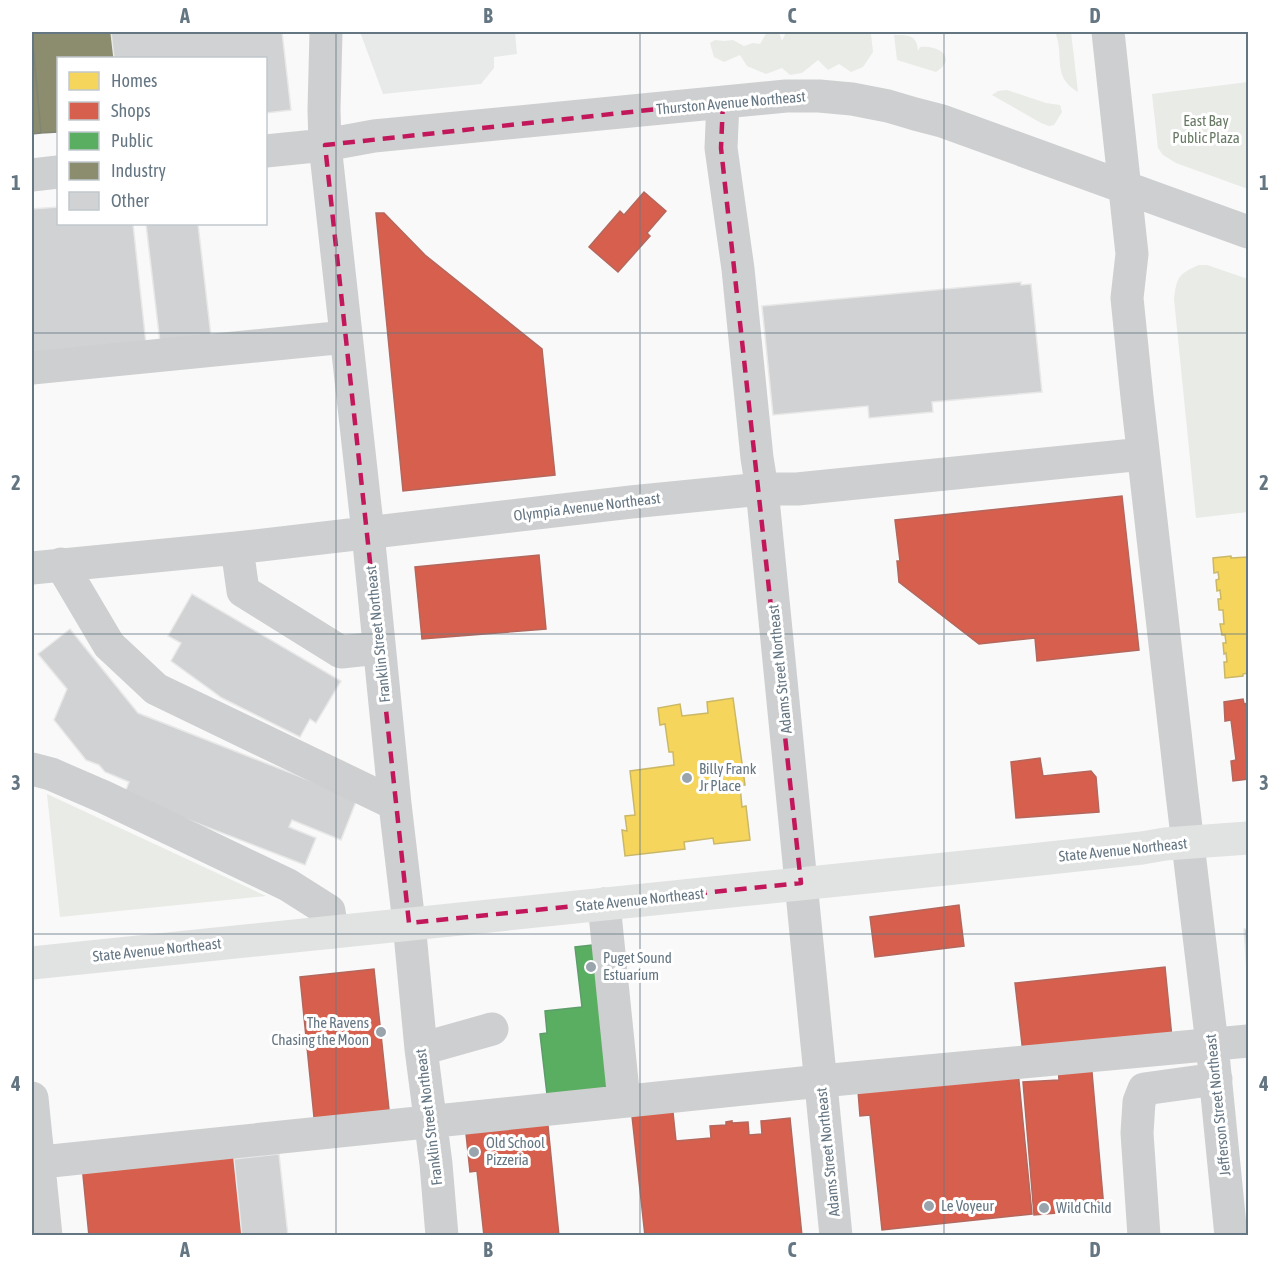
<svg xmlns="http://www.w3.org/2000/svg" width="1280" height="1267" viewBox="0 0 1280 1267" font-family="'Asap Condensed',sans-serif">
<style>
.built{fill:#e8e9e9}
.green{fill:#e8ebe6}
.homes{fill:#f6d55c;stroke:#cab868;stroke-width:1.5}
.shops{fill:#d6604d;stroke:#b4675d;stroke-width:1.5}
.public{fill:#5aae61;stroke:#5d9d6b;stroke-width:1.5}
.industry{fill:#8c8c6e;stroke:#808574;stroke-width:1.5}
.building{fill:#d0d2d3;stroke:#e8e8e8;stroke-width:1.5}
.lines{fill:none;stroke-linecap:round;stroke-linejoin:round}
.minor{stroke:#cecfd0;stroke-width:33}
.major{stroke:#e1e2e2;stroke-width:33}
.marked{fill:none;stroke:#c2185b;stroke-width:4.5;stroke-dasharray:12 8;stroke-linejoin:round}
.grid{fill:none;stroke:#657683;stroke-width:1.5;stroke-opacity:0.55}
.poi-dot{fill:#99a4ac;stroke:#fff;stroke-width:2}
.labels{text-anchor:middle;stroke-width:6;stroke-linejoin:round;paint-order:stroke}
.street-label{font-size:15px;fill:#657683;stroke:#fff}
.park-label{font-size:15px;fill:#687a64;stroke:#fff}
.poi-label{font-size:15px;fill:#657683;stroke:#fff;text-anchor:start}
.neatline{fill:none;stroke:#657683;stroke-width:2}
.grid-label{font-size:20px;text-anchor:middle;font-weight:bold;fill:#657683}
</style>
<rect width="100%" height="100%" fill="#f9f9f9"/>
<!-- built -->
<path class="built" d="M360,32H515L517,54L494,57V68L481,84L383,94Z"/>
<!-- green -->
<path class="green" d="M767,32H779L782,41L786,32H869L871,34L873,52L863,67L851,72L839,64L828,70L818,60L802,73L790,75L782,68L766,74L747,66L740,55L724,62L714,57L710,43L715,40L724,41L733,40L744,46L753,43L760,44Z
M1055,32H1071L1078,92C1051,77 1065,55 1055,32Z
M894,35C909,35 917,35 918,51L920,47C939,45 958,58 936,72L897,60Z
M1248,82V189L1176,163L1163,155L1158,148L1152,94Z
M1007,90L1046,103L1060,105L1062,112L1054,125L1049,126L1041,123L992,95L998,91Z
M1199,265H1207L1248,279V512L1196,518L1174,299C1177,277 1178,274 1199,265Z
M47,794L266,896L60,917Z"/>
<!-- homes -->
<path class="homes" d="M1231,556V558L1248,557V673L1243,674V676L1225,678L1224,662H1227L1226,653L1224,654L1223,643H1226L1225,635H1222L1220,624H1224L1223,610H1219L1218,599H1221L1220,590L1217,591L1216,580L1219,579L1218,572L1214,573L1213,558Z
M733,698L745,785L740,786L742,807L746,806L750,840L714,844L713,838L684,842L685,849L625,856L622,830L627,831L625,816L635,815L630,771L674,765L673,752H669L665,724L660,725L658,708L680,704L682,716L708,713L707,702Z"/>
<!-- shops -->
<path class="shops" d="M644,192L666,211L647,233L650,236L618,272L589,247L620,211L624,215Z
M376,213H384L425,255L542,349L555,475L403,491Z
M1122,496L1139,650L1037,661L1035,638L979,644L899,582L897,561H900L895,520Z
M539,555L546,629L422,639L415,567Z
M1243,699L1244,704L1248,703V779L1233,781L1231,761L1236,760L1231,720L1225,721L1224,702Z
M1040,758L1043,776L1091,771L1096,777L1099,812L1016,818L1011,762Z
M959,905L964,946L875,957L870,917Z
M1165,967L1172,1038L1023,1053L1015,983Z
M374,969L390,1119L315,1127L300,977Z
M1091,1061L1104,1209L1034,1215L1023,1082L1059,1080L1058,1063Z
M1018,1071L1032,1214L882,1230L870,1115L860,1116L858,1091Z
M672,1103L676,1141L711,1138L710,1126L726,1125V1122L732,1121V1123L748,1122L749,1135L762,1134L761,1121L790,1118L802,1236H645L631,1107Z
M547,1116L559,1236H484L477,1171L470,1172L465,1124Z
M233,1150L242,1236H89L82,1165Z"/>
<!-- public -->
<path class="public" d="M601,944L618,1086L548,1103L540,1034L547,1033L545,1011L582,1007L575,947Z"/>
<!-- industry -->
<path class="industry" d="M32,32H111L114,58H58V132L41,133Z
M32,35L41,133L32,134Z"/>
<!-- building -->
<path class="building" d="M111,32H282L291,110L266,113V58H114Z
M58,207V224H133L147,353L32,363V209Z
M146,224H198L212,345L161,351Z
M1021,282V285L1031,284L1042,392L932,402L933,412L869,418L868,406L773,415L762,306Z
M192,594L341,681L316,723L310,719L300,737L222,698L171,661L181,643L168,636Z
M70,629L138,713L357,799L341,840L292,820L289,827L316,838L305,865L124,795L129,782L105,772L99,765L86,760L54,720L67,689L38,654Z
M1244,929H1248V983Z
M279,1154L288,1236H242L234,1159Z"/>
<g class="lines">
<!-- minor -->
<path class="minor" d="M326,32L324,110L325,145L368,533L395,804L409,923L421,1049L436,1164L442,1236
M1108,32L1132,254L1127,298L1137,397L1182,794L1212,1044L1231,1236
M723,102L721,148L738,269L757,458L762,489L836,1236
M266,151L325,145L374,136L786,96H819L852,99L888,106L915,114L942,121L1248,232
M32,175L58,172
M32,368L346,337
M237,548L243,591L341,652L379,648
M61,564L109,645L156,689L395,804
M32,568L237,548L631,502L762,489H797L1143,454
M32,769L51,774L104,797L288,885L329,911L332,932
M604,904L624,1101
M421,1049L492,1029
M32,1098L46,1236
M32,1163L821,1081L1248,1041
M1144,1236L1137,1133L1139,1102L1144,1089L1216,1079"/>
<!-- major -->
<path class="major" d="M32,963L984,865L1142,848L1165,844L1248,838"/>
</g>
<!-- marked area -->
<path class="marked" d="M723,102L721,148L801,883L409,923L325,145Z"/>
<!-- grid -->
<path class="grid" d="M336,32V1236M640,32V1236M944,32V1236M32,333H1248M32,634H1248M32,934H1248"/>
<!-- markers -->
<g class="poi-dot">
<circle cx="687" cy="778" r="6"/>
<circle cx="591" cy="967" r="6"/>
<circle cx="381" cy="1032" r="6"/>
<circle cx="474" cy="1152" r="6"/>
<circle cx="929" cy="1206" r="6"/>
<circle cx="1044" cy="1208" r="6"/>
</g>
<g class="labels">
<!-- street labels -->
<g class="street-label">
<text transform="translate(731 103) rotate(-5)" y="5">Thurston Avenue Northeast</text>
<text transform="translate(587 507) rotate(-7)" y="5">Olympia Avenue Northeast</text>
<text transform="translate(378 634) rotate(-96)" y="5">Franklin Street Northeast</text>
<text transform="translate(780 669) rotate(-96)" y="5">Adams Street Northeast</text>
<text transform="translate(1123 850) rotate(-6)" y="5">State Avenue Northeast</text>
<text transform="translate(640 900) rotate(-6)" y="5">State Avenue Northeast</text>
<text transform="translate(157 950) rotate(-6)" y="5">State Avenue Northeast</text>
<text transform="translate(1218 1105) rotate(-96)" y="5">Jefferson Street Northeast</text>
<text transform="translate(429 1117) rotate(-97)" y="5">Franklin Street Northeast</text>
<text transform="translate(828 1152) rotate(-96)" y="5">Adams Street Northeast</text>
</g>
<!-- park labels -->
<g class="park-label">
<text x="1206" y="126">East Bay<tspan x="1206" dy="17">Public Plaza</tspan></text>
</g>
<!-- poi labels -->
<g class="poi-label">
<text x="699" y="774">Billy Frank<tspan x="699" dy="17">Jr Place</tspan></text>
<text x="603" y="963">Puget Sound<tspan x="603" dy="17">Estuarium</tspan></text>
<text x="369" y="1028" text-anchor="end">The Ravens<tspan x="369" dy="17">Chasing the Moon</tspan></text>
<text x="486" y="1148">Old School<tspan x="486" dy="17">Pizzeria</tspan></text>
<text x="941" y="1211">Le Voyeur</text>
<text x="1056" y="1213">Wild Child</text>
</g>
</g>
<!-- border -->
<rect width="1280" height="1267" fill="none" stroke="#ffffff" stroke-width="66"/>
<!-- legend -->
<rect x="57" y="57" width="210" height="168" fill="#ffffff" stroke="#c1c8cd" stroke-width="1.5"/>
<rect x="69" y="72" width="30" height="18" fill="#f6d55c" stroke="#c1c8cd" stroke-width="1.5"/>
<text x="111" y="87" font-size="18" fill="#657683">Homes</text>
<rect x="69" y="102" width="30" height="18" fill="#d6604d" stroke="#c1c8cd" stroke-width="1.5"/>
<text x="111" y="117" font-size="18" fill="#657683">Shops</text>
<rect x="69" y="132" width="30" height="18" fill="#5aae61" stroke="#c1c8cd" stroke-width="1.5"/>
<text x="111" y="147" font-size="18" fill="#657683">Public</text>
<rect x="69" y="162" width="30" height="18" fill="#8c8c6e" stroke="#c1c8cd" stroke-width="1.5"/>
<text x="111" y="177" font-size="18" fill="#657683">Industry</text>
<rect x="69" y="192" width="30" height="18" fill="#d0d2d3" stroke="#c1c8cd" stroke-width="1.5"/>
<text x="111" y="207" font-size="18" fill="#657683">Other</text>
<rect x="33" y="33" width="1214" height="1201" class="neatline"/>
<g class="grid-label">
<text x="185" y="23">A</text>
<text x="488" y="23">B</text>
<text x="792" y="23">C</text>
<text x="1095" y="23">D</text>
<text x="16" y="190">1</text>
<text x="1264" y="190">1</text>
<text x="16" y="490">2</text>
<text x="1264" y="490">2</text>
<text x="16" y="790">3</text>
<text x="1264" y="790">3</text>
<text x="16" y="1091">4</text>
<text x="1264" y="1091">4</text>
<text x="185" y="1257">A</text>
<text x="488" y="1257">B</text>
<text x="792" y="1257">C</text>
<text x="1095" y="1257">D</text>
</g>
</svg>
